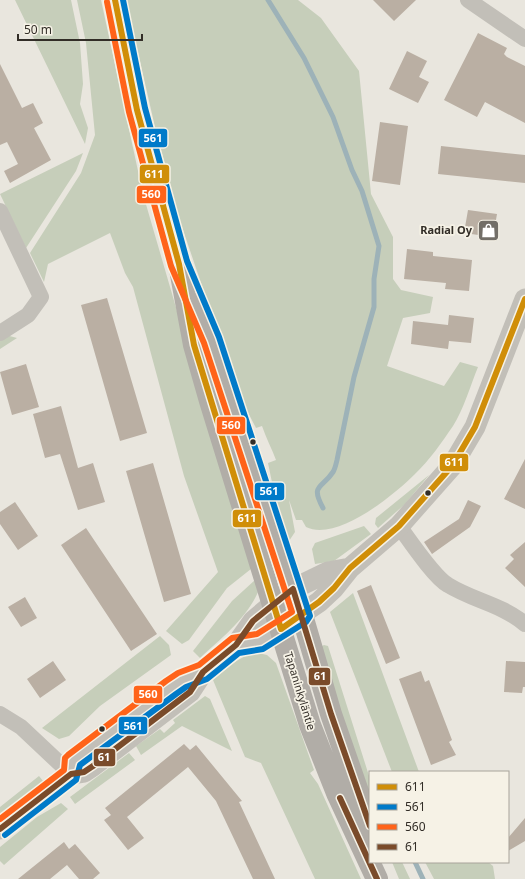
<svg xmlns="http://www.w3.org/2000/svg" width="525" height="879" viewBox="0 0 525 879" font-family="'Noto Sans',sans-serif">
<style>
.green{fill:#c6ceba}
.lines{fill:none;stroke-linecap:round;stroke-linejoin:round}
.stream{stroke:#9db2b8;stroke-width:5}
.building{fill:#baafa3}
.minor{stroke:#c2bfb8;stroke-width:16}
.tertiary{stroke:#c2bfb8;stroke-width:21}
.primary{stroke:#b1ada7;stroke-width:22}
.bus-1-casing{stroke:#f6f2e6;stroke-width:9}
.bus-2-casing{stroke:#f6f2e6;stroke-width:9}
.bus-3-casing{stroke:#f6f2e6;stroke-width:9}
.bus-4-casing{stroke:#f6f2e6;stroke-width:9}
.bus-1{stroke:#d08e08;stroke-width:6}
.bus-2{stroke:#007ac9;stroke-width:6}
.bus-3{stroke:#ff6319;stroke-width:6}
.bus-4{stroke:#7a4b2a;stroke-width:6}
.bus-dot{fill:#322d27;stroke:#f6f2e6;stroke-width:1.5}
.labels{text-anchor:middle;stroke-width:3.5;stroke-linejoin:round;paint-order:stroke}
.poi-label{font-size:11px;font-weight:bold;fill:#322d27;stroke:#f6f2e6;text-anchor:end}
.street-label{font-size:11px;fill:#322d27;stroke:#f6f2e6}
.line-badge{stroke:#f6f2e6;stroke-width:1.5}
.badge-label{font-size:11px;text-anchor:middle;font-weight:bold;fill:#fff}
</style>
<rect width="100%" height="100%" fill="#e9e6de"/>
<!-- green -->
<path class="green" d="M15,0H71L80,43L83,84L80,104L88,128L85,144Z
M77,0H101L143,194L220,459L256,565L227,588L189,640L182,644L166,631L218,572L184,476L133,287L125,273L110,233L48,264L44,282L30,253L81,173L95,135L86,43Z
M126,0H298L321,18L359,71L371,194L393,237V279L401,290L433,297L430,313L403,318L387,366L444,386L460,362L478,367C471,384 463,411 453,426C442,442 429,461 415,474C394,495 337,542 306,527L302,520H296L289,500L295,532L289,541L275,497L268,463L276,460C272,449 266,438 262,426L256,428L239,395L179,218L155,127Z
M83,153L76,171L26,248L0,194Z
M6,335L17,338L0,349V339Z
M429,475L405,504L378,528L375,524L376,518Z
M364,526L371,534L334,561L315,564L312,549L315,543Z
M255,580L258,592C247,618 221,639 200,658L193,651L232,601Z
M353,593L419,772H392L330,612Z
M160,636L169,645L171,655L100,706L69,736L59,739L42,728Z
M324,645L328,646L370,779V805L320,647Z
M258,653L267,655L276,663L314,770L310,773L318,784L361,879H315L261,763L245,757L213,680C227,669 239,655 258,653Z
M205,696L210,699L232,751L182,726L141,755L136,746L160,729L164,733L175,723L173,720Z
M129,753L135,760L75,804L70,797Z
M39,776L43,781L0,816V807Z
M61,803L68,809L4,865L0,861V847L37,817Z
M392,862H402L410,879H399Z
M425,862H488L493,866L495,879H434Z"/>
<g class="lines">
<!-- stream -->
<path class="stream" d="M268,0L304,58L333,117L352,170L362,191L379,246L374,279V307L354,377L337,460C336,464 335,469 333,472C322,489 310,484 323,508
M415,862L423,879"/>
</g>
<!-- building -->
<path class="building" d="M373,0H416L394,21Z
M478,33L507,48L504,54L507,57L525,66V123L485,102L477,117L444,100Z
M407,51L427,61L419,77L429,82L418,103L389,89Z
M0,64L22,108L33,103L43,123L34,128L51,160L10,183L4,171L18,164L7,142L0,145Z
M380,122L408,126L400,185L372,181Z
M441,146L525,155V183L438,174Z
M468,210L497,214L493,237L464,233Z
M407,249L433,252V256L472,260L469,291L445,289L446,283L404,279Z
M107,298L147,433L120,441L81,305Z
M449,315L474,318L471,343L449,341L448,349L411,344L413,321L448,325Z
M26,364L39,407L12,415L0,372Z
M61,406L78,468L93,463L105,502L78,510L60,454L45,458L33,414Z
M525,459V509L504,499Z
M153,463L191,594L164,602L126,471Z
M468,500L481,506L470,527L432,554L424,542L459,519Z
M15,502L38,536L18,550L0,524V512Z
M86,528L157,634L131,651L61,545Z
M525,542V587L505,568L514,559L510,555Z
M371,585L400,658L386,664L357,591Z
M25,597L37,618L21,627L8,607Z
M53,661L66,680L40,698L27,679Z
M506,661L525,662V687H523L522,693L504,692Z
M421,671L425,682L429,680L452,740L449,742L456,755L431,765L399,679Z
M184,744L190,750L196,745L242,801L239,802L275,879H253L216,801L188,767L127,817L144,838L128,850L104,820L111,815L105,808Z
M525,818V841L508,851V838Z
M64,842L69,849L75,844L100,873L93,879H79L67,865L50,879H18Z"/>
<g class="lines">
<!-- minor -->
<path class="minor" d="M468,0L525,39
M0,211L41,297L28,315L0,333
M399,526C410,541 434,577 448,585C474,601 501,604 525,624
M0,714L21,727L71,774"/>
<!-- tertiary -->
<path class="tertiary" d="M236,645L260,642L319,602L334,588L350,568L399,526L452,466L475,427L525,299
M71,774L73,761L83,753L182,680L203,672
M0,829L71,774L84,772L93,766L190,692L203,672L236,645L253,621L273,604L293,589L328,572L350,568"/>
<!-- primary -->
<path class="primary" d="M115,0L137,110L179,264L194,345L210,401L310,725L337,793L377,879
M196,304L211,340L262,490L302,615L331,714L370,826"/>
<defs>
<path id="bus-1" d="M115,0L137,110L179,264L194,345L281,629L319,602L334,588L350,568L399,526L452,466L475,427L525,299"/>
<path id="bus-2" d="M5,835L76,780L80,765L176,694L186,687L207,679L239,653L263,649L306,622L310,616L219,337L187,261L145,108L123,0"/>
<path id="bus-3" d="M0,819L64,770L65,758L68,755L166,681L178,673L199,665L232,638L257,634L292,612L204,343L171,266L129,112L107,2"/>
<path id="bus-4" d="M340,798L377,879
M0,829L71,774L84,772L93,766L190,692L203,672L236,645L253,621L293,589L331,714L370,826"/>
</defs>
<!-- bus-1 casing -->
<use href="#bus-1" class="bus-1-casing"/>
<!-- bus-2 casing -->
<use href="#bus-2" class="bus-2-casing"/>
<!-- bus-3 casing -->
<use href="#bus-3" class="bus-3-casing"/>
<!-- bus-4 casing -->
<use href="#bus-4" class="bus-4-casing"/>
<!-- bus-1 -->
<use href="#bus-1" class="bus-1"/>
<!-- bus-2 -->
<use href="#bus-2" class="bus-2"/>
<!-- bus-3 -->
<use href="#bus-3" class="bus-3"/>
<!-- bus-4 -->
<use href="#bus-4" class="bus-4"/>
</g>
<!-- icons -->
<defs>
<symbol id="shop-square" viewBox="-11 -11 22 22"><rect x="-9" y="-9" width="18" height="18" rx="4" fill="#726e67" stroke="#f6f2e6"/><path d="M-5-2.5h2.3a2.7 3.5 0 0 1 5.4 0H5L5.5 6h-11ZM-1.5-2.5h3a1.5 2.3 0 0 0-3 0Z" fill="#fff"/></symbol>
</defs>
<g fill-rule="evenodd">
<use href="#shop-square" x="476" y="218" width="25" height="25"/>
</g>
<!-- markers -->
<g class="bus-dot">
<circle cx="253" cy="442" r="3.5"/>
<circle cx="428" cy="493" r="3.5"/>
<circle cx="102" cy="729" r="3.5"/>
</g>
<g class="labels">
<!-- poi labels -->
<g class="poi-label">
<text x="472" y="234">Radial Oy</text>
</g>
<!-- street labels -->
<g class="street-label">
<text transform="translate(300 691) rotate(73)" y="4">Tapaninkyläntie</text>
</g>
</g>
<g class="line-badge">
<rect x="138" y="128" width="30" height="20" rx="4" fill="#007ac9"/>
<rect x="139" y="164" width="31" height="20" rx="4" fill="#d08e08"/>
<rect x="136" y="185" width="31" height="19" rx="4" fill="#ff6319"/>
<rect x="216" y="416" width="30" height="19" rx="4" fill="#ff6319"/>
<rect x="439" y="453" width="30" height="19" rx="4" fill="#d08e08"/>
<rect x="254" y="482" width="31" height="19" rx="4" fill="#007ac9"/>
<rect x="232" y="509" width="30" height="19" rx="4" fill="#d08e08"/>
<rect x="308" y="667" width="23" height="19" rx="4" fill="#7a4b2a"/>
<rect x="133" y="685" width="30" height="19" rx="4" fill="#ff6319"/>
<rect x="118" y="716" width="30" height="19" rx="4" fill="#007ac9"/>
<rect x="93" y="748" width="23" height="19" rx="4" fill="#7a4b2a"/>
</g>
<g class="badge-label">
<text x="153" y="142">561</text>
<text x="154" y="178">611</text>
<text x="151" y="198">560</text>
<text x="231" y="429">560</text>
<text x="454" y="466">611</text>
<text x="269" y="495">561</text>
<text x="247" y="522">611</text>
<text x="320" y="680">61</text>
<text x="148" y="698">560</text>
<text x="133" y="730">561</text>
<text x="104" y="761">61</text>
</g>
<!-- legend -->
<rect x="369" y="771" width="140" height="92" fill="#f6f2e6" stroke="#a8a39a"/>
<rect x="377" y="784" width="20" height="6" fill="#d08e08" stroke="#a8a39a"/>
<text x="405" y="791" font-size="12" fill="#322d27">611</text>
<rect x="377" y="804" width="20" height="6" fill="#007ac9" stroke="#a8a39a"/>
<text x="405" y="811" font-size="12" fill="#322d27">561</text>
<rect x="377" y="824" width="20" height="6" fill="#ff6319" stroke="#a8a39a"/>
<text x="405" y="831" font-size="12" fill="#322d27">560</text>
<rect x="377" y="844" width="20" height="6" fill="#7a4b2a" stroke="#a8a39a"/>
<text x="405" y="851" font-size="12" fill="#322d27">61</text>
<!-- scale -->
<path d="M18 34v6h124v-6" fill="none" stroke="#322d27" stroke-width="2"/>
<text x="24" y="34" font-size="12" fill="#322d27" stroke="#f6f2e6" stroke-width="3" paint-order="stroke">50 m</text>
</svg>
